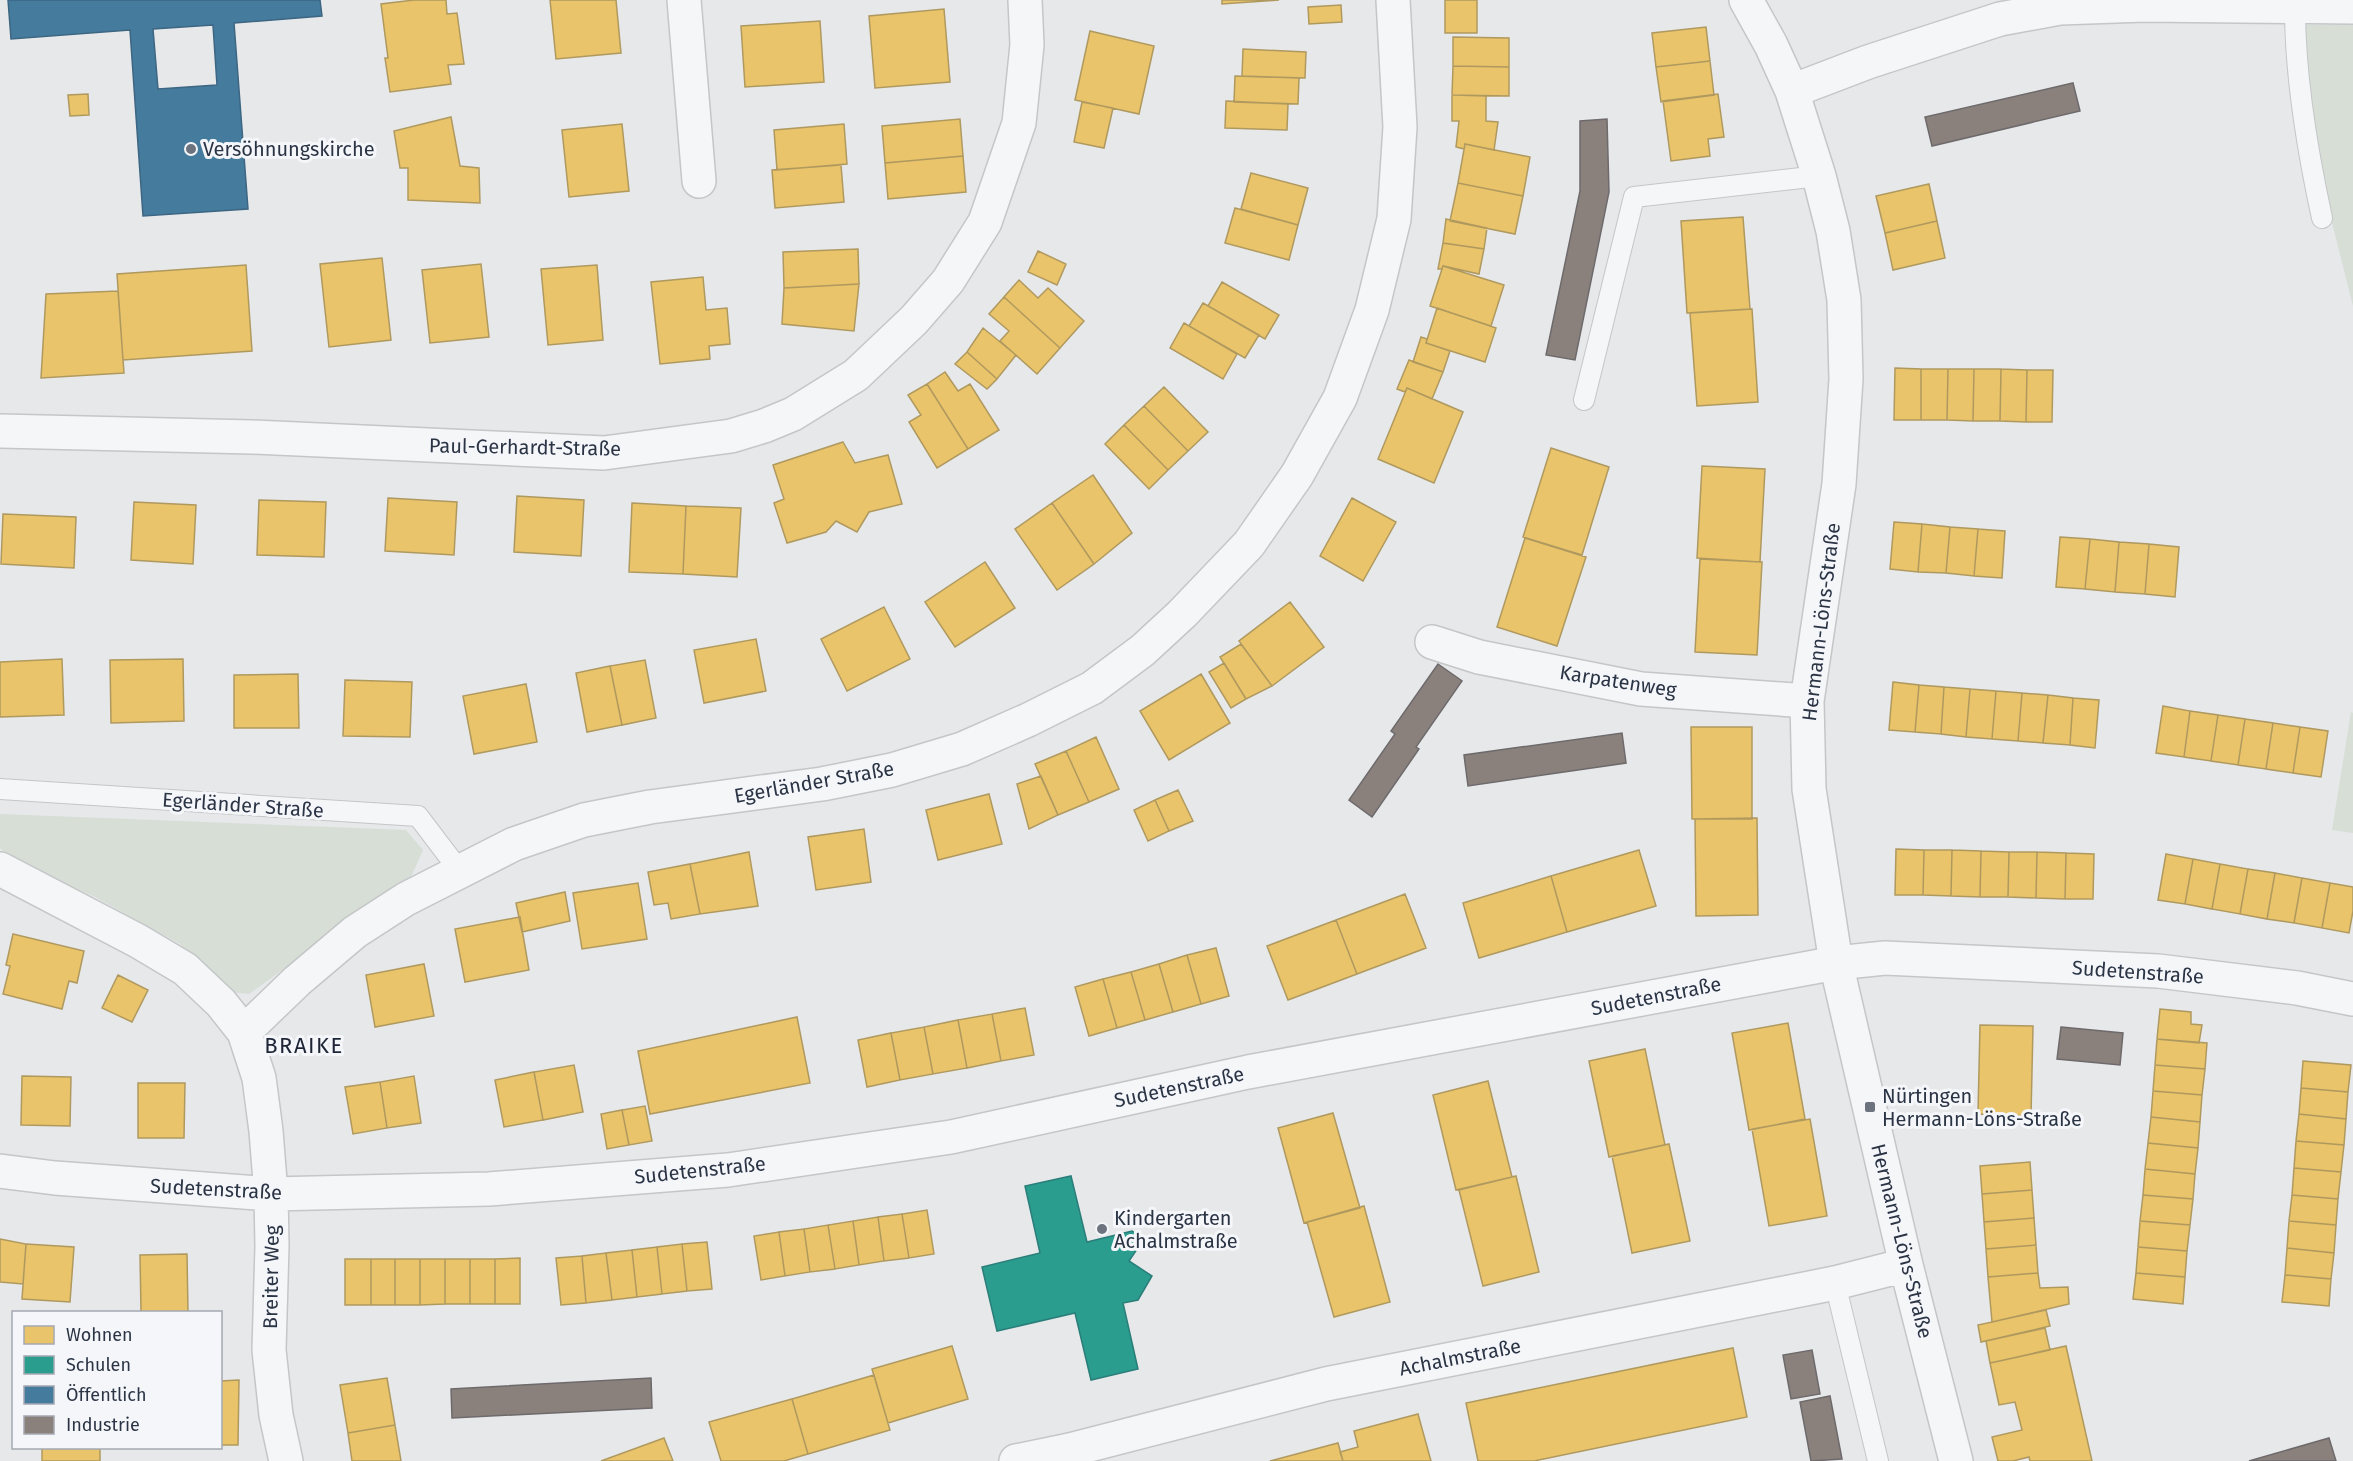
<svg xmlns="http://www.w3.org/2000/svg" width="2353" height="1461" viewBox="0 0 2353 1461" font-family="'Fira Sans',sans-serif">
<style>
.green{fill:#d6ded6}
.homes{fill:#e9c46a;stroke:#b0995f;stroke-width:1.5}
.schools{fill:#2a9d8f;stroke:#2a7e79;stroke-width:1.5}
.public{fill:#457b9d;stroke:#3d6683;stroke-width:1.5;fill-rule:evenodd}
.industry{fill:#8a817c;stroke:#6e6a6c;stroke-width:1.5}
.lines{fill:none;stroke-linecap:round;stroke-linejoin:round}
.lane-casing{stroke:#c4c6c8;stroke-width:22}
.street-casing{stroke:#c4c6c8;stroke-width:36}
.lane{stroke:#f5f6f7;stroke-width:20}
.street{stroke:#f5f6f7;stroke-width:33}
.poi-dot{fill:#6c737f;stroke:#f4f6f9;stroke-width:2}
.labels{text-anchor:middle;stroke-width:6;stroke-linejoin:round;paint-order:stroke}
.poi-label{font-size:20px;fill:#2b3445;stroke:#f4f6f9;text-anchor:start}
.street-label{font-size:20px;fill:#2b3445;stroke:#f4f6f9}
.quarter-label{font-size:22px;letter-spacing:1.5px;fill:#1d2536;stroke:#f4f6f9}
</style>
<rect width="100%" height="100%" fill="#e6e8ea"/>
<!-- green -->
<path class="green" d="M2302,25H2353V306L2321,179L2304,55Z
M2351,712L2353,713V833L2332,830Z
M0,814L406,830L423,850L411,877L249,994L231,992L180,944L95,897L12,860L0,848Z"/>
<!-- homes -->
<path class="homes" d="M414,0H446L447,14L457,13L464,64L448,65L451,84L390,92L385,58H388L381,4Z
M550,0H616L621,53L556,59Z
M1222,0H1279L1222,4Z
M1445,0H1477V33H1445Z
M1341,5L1342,22L1309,24L1308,7Z
M944,9L950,82L875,88L869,16Z
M820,21L824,82L745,87L741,26Z
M1706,27L1710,61L1656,67L1652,33Z
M1090,31L1154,46L1139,114L1075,100Z
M1453,37L1509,38V67L1453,66Z
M1243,49L1306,52L1305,78L1242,76Z
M1710,61L1714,95L1661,102L1656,67Z
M1453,66L1509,67V96L1452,95Z
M1235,76L1299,78L1298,104L1234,102Z
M88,94L89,115L70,116L68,95Z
M1718,94L1724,137L1708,139L1710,156L1671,161L1663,101Z
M1452,95L1486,96V121L1498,122L1494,150L1465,144L1464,149L1456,147L1459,121H1452Z
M1226,101L1288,104L1287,130L1225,128Z
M1082,102L1113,108L1104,148L1074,142Z
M451,117L460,166L479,168L480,203L408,200V168H400L394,131Z
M960,119L963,156L885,163L882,126Z
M622,124L629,191L569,197L562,130Z
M844,124L847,164L777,170L774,130Z
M1465,144L1530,157L1523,196L1458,183Z
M963,156L966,192L888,199L885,163Z
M841,165L844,202L775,208L772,170Z
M1251,173L1308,188L1298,225L1241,209Z
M1458,183L1523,196L1515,234L1450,221Z
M1929,184L1937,221L1885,233L1876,196Z
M1235,208L1298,225L1289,260L1225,243Z
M1743,217L1750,309L1687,313L1681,221Z
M1446,219L1487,228L1484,249L1443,243Z
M1937,221L1945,258L1893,270L1885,233Z
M1443,243L1484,249L1479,274L1443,266L1442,269H1438Z
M858,249L859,284L784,288L783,252Z
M1038,251L1066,264L1057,285L1028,272Z
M382,258L391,340L329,347L320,264Z
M481,264L489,337L430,343L422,270Z
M246,265L252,351L123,360L117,274Z
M597,265L603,340L548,345L541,269Z
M1443,266L1504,285L1491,326L1430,306Z
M703,277L706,310L727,308L730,344L709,346L710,359L660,364L651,282Z
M1019,280L1038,298L1048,288L1084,321L1060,348L1004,297Z
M1222,282L1279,315L1265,339L1208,306Z
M859,284L854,331L782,324L784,288Z
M118,291L124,373L41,378L46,294Z
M1004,297L1060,348L1037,374L1000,341L1009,331L989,314Z
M1203,303L1259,335L1245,358L1189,326Z
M1437,308L1496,328L1485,362L1426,343Z
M1752,309L1758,402L1697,406L1690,313Z
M1184,323L1237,354L1223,379L1170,348Z
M983,328L1016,355L997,379L967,352Z
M1421,337L1427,339L1426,343L1450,351L1443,372L1413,362Z
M967,352L997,379L987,389L955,364Z
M1409,360L1443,372L1432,399L1407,388L1405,392L1397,389Z
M1895,368L1921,369V420H1894Z
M1921,369H1948L1947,420H1921Z
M1948,369H1974L1973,421L1947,420Z
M1974,369H2001L2000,421H1973Z
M2001,369L2027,370L2026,422L2000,421Z
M2027,370H2053L2052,422H2026Z
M945,372L958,391L970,384L999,430L968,449L927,384Z
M927,384L968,449L937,468L909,422L921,415L908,395Z
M1164,387L1208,432L1188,451L1144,406Z
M1407,388L1463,412L1434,483L1378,459Z
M1144,406L1188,451L1168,470L1124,425Z
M1124,425L1168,470L1149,489L1105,444Z
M843,442L855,463L888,455L902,504L869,512L857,532L836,521L826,532L787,543L774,503L784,499L773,465Z
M1551,448L1609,467L1582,555L1523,537Z
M1702,466L1765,469L1760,562L1697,558Z
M1093,475L1132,533L1094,564L1052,503Z
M517,496L584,500L581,556L514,552Z
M388,498L457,502L454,555L385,551Z
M1352,498L1396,522L1363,581L1320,556Z
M259,500L326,502L324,557L257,555Z
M134,502L196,505L193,564L131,560Z
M632,503L686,506L683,574L629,572Z
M1052,503L1094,564L1057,590L1015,529Z
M686,506L741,508L737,577L683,574Z
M3,514L76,517L74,568L1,564Z
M1894,522L1922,524L1918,572L1890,569Z
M1922,524L1950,527L1946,573L1918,572Z
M1950,527L1978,529L1974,576L1946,573Z
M1978,529L2005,531L2002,578L1974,576Z
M2060,537L2090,539L2085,589L2056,587Z
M1525,538L1586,557L1557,646L1497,627Z
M2090,539L2119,542L2115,592L2085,589Z
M2119,542L2149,544L2145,594L2115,592Z
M2149,544L2179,547L2175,597L2145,594Z
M1700,559L1762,562L1757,655L1695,652Z
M985,562L1015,608L955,647L925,602Z
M1290,602L1324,647L1272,686L1239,641Z
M884,607L910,659L847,691L821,639Z
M756,639L766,691L704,703L694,650Z
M1241,644L1272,686L1246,699L1220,657Z
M62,659L64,715L0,717V662Z
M183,659L184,721L111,723L110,660Z
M645,660L656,718L622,725L610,666Z
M1224,663L1246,699L1231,708L1209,672Z
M610,666L622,725L587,732L576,673Z
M298,674L299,728H234V675Z
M1201,674L1230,723L1169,760L1140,711Z
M345,680L412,682L410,737L343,736Z
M1893,682L1919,685L1915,732L1889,730Z
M526,684L537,742L474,754L463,696Z
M1919,685L1944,687L1941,734L1915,732Z
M1944,687L1970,689L1966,737L1941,734Z
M1970,689L1996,691L1992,739L1966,737Z
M1996,691L2022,693L2018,741L1992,739Z
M2022,693L2048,695L2043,743L2018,741Z
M2048,695L2073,698L2070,745L2043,743Z
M2073,698L2099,700L2095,748L2070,745Z
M2163,706L2190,711L2184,757L2156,753Z
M2190,711L2218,715L2211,761L2184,757Z
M2218,715L2245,719L2238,765L2211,761Z
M2245,719L2273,723L2266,769L2238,765Z
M2273,723L2300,727L2293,773L2266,769Z
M1691,727H1752V819H1692Z
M2300,727L2328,731L2321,777L2293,773Z
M1096,737L1119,789L1089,802L1066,751Z
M1066,751L1089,802L1058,815L1035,764Z
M1041,776L1058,815L1029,829L1017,784Z
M1178,790L1193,821L1169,831L1155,800Z
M989,794L1002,844L938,860L926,810Z
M1155,800L1169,831L1148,841L1134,810Z
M1757,818L1758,915L1696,916L1695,819Z
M864,829L871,882L816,890L808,837Z
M1896,849L1924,850L1923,895H1895Z
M1639,850L1656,906L1567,932L1551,876Z
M1924,850H1952L1951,896L1923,895Z
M1952,850L1981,851L1980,897L1951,896Z
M1981,851L2009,852L2008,897H1980Z
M749,852L758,906L700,914L690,864Z
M2009,852H2037L2036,898L2008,897Z
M2037,852L2066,853L2065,899L2036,898Z
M2066,853L2094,854L2093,899H2065Z
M2166,854L2193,859L2185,904L2158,900Z
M2193,859L2220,864L2212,909L2185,904Z
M690,864L700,914L671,919L668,903L654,905L648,872Z
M2220,864L2248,869L2240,914L2212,909Z
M2248,869L2275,873L2267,919L2240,914Z
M2275,873L2302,878L2294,923L2267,919Z
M1551,876L1567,932L1479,958L1463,903Z
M2302,878L2330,883L2322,928L2294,923Z
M638,883L647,939L582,949L573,893Z
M2330,883L2353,887V911L2349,933L2322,928Z
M565,892L570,921L522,932L516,903Z
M1405,894L1426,948L1357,974L1336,920Z
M520,917L529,970L465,982L455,929Z
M1336,920L1357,974L1288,1000L1267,946Z
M13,934L84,951L77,983L69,981L62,1009L3,994L10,966L6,965Z
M1216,948L1229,996L1201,1004L1187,955Z
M1187,955L1201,1004L1173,1012L1159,964Z
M424,964L434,1016L375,1027L366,975Z
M1159,964L1173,1012L1145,1020L1131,972Z
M1131,972L1145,1020L1117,1028L1103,979Z
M118,975L148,990L132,1022L102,1008Z
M1103,979L1117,1028L1089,1036L1075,987Z
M1025,1008L1034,1055L1001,1061L992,1014Z
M2160,1009L2191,1012V1024L2202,1025L2199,1043L2157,1039Z
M992,1014L1001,1061L967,1068L958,1020Z
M797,1017L810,1083L650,1114L638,1051Z
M958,1020L967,1068L933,1074L924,1027Z
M1788,1023L1805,1119L1749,1130L1732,1033Z
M1980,1025L2033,1026L2031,1116L1978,1114Z
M924,1027L933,1074L900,1080L891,1033Z
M891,1033L900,1080L867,1087L858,1040Z
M2157,1039L2207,1043L2205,1069L2155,1065Z
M1645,1049L1665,1145L1609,1157L1589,1061Z
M2303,1061L2351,1065L2348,1092L2301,1088Z
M574,1065L583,1112L543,1120L534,1072Z
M2155,1065L2205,1069L2202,1095L2153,1091Z
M534,1072L543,1120L504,1127L495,1080Z
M22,1076L71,1077L70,1126L21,1125Z
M414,1076L421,1123L387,1128L380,1082Z
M1488,1081L1512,1177L1456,1190L1433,1095Z
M380,1082L387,1128L353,1134L345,1087Z
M138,1083H185L184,1138H138Z
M2301,1088L2348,1092L2346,1119L2299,1114Z
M2153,1091L2202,1095L2200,1122L2151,1117Z
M645,1106L652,1141L629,1145L622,1110Z
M622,1110L629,1145L607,1149L601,1114Z
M1333,1113L1360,1208L1304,1223L1278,1128Z
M2299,1114L2346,1119L2344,1145L2296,1141Z
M2151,1117L2200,1122L2198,1148L2148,1143Z
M1810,1119L1827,1216L1769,1226L1752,1129Z
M2296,1141L2344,1145L2341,1172L2294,1168Z
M2148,1143L2198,1148L2195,1174L2145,1169Z
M1669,1144L1690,1241L1632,1253L1612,1156Z
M2030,1162L2032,1190L1982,1194L1980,1166Z
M2294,1168L2341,1172L2338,1199L2292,1195Z
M2145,1169L2195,1174L2193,1199L2143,1195Z
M1516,1176L1539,1272L1483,1286L1459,1190Z
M2032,1190L2034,1218L1984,1222L1982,1194Z
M2143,1195L2193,1199L2190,1225L2140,1221Z
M2292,1195L2338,1199L2336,1225L2289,1221Z
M1364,1206L1390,1302L1334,1317L1307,1222Z
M927,1210L934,1254L909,1258L902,1214Z
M902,1214L909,1258L884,1261L878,1217Z
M878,1217L884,1261L859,1265L853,1221Z
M2034,1218L2036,1245L1986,1249L1984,1222Z
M853,1221L859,1265L835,1269L828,1225Z
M2140,1221L2190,1225L2187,1251L2138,1247Z
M2289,1221L2336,1225L2334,1253L2287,1248Z
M828,1225L835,1269L810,1272L804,1229Z
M804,1229L810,1272L785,1276L779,1232Z
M779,1232L785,1276L761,1280L754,1236Z
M0,1239L26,1244L23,1284L0,1282Z
M707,1242L712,1289L687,1291L682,1244Z
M26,1244L74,1247L70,1302L22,1299Z
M682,1244L687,1291L662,1294L657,1247Z
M2036,1245L2038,1273L1988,1277L1986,1249Z
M657,1247L662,1294L637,1297L632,1250Z
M2138,1247L2187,1251L2185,1277L2136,1273Z
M2287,1248L2334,1253L2331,1279L2285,1275Z
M632,1250L637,1297L612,1300L606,1253Z
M606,1253L612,1300L586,1303L582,1256Z
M187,1254L188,1312H141L140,1255Z
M582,1256L586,1303L561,1305L556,1258Z
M520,1258V1304H495V1259Z
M345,1259H371V1305H345Z
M371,1259H395V1305H371Z
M395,1259H420V1305H395Z
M420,1259H445V1304L420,1305Z
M445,1259H470V1304H445Z
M470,1259H495V1304H470Z
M2038,1273L2040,1288L2068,1287L2069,1304L1992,1322L1988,1277Z
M2136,1273L2185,1277L2183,1304L2133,1299Z
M2285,1275L2331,1279L2329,1306L2282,1302Z
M2046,1310L2050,1326L1981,1342L1978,1325Z
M2045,1328L2050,1350L1990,1363L1986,1341Z
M952,1346L968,1399L888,1423L872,1369Z
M2066,1346L2092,1461H2030L2029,1457L2013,1461H1998L1992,1437L2022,1430L2015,1402L1999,1405L1990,1363Z
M1733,1348L1747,1417L1534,1461H1478L1466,1403Z
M874,1375L890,1430L808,1454L792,1399Z
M387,1378L395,1425L348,1433L340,1385Z
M239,1380L238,1445H220V1381Z
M792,1399L808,1454L784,1461H721L709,1422Z
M1418,1414L1431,1461H1343L1340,1452L1358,1447L1354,1431Z
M395,1425L401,1461H352L348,1433Z
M664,1438L673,1461H601Z
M1338,1443L1343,1461H1270Z
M42,1448H100V1461H42Z"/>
<!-- schools -->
<path class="schools" d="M1071,1176L1087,1242L1132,1231L1144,1239L1129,1261L1152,1276L1138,1300L1123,1303L1138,1369L1091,1380L1075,1313L997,1331L982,1267L1040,1253L1025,1186Z"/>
<!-- public -->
<path class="public" d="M8,0H320L322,16L234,23L248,209L143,216L130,30L11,39ZM213,25L217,85L158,89L153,29Z"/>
<!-- industry -->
<path class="industry" d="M2073,83L2080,111L1932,146L1925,117Z
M1607,119L1609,192L1575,360L1546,355L1580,191V121Z
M1438,664L1462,681L1416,747L1419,749L1372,817L1349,800L1395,734L1391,731Z
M1622,733L1626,763L1468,786L1464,755Z
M2061,1027L2123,1033L2120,1065L2057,1059Z
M1812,1350L1820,1394L1791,1399L1783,1355Z
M651,1378L652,1408L452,1418L451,1389Z
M1830,1396L1842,1459L1811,1461L1800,1402Z
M2329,1438L2336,1461H2249Z"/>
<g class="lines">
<defs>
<path id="lane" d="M2295,8C2295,78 2307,149 2322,218
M1584,400L1634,197L1819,176
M0,789L418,816L459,870
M1835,1283L1878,1461"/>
<path id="street" d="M684,0L699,181
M1746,0L1771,45L1792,91L1819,176L1833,231L1844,300L1846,379L1839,484L1807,701L1809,789L1836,963L1906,1265L1956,1461
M1792,91L1868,62L2000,19L2060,8L2144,5L2353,7
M0,431L252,437L604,453L731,436L764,426L793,414L856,375L914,320L948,281L985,222L1019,123L1027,45L1025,0
M1432,642L1479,657L1641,689L1807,701
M0,869L138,941L185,969L221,1003L244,1032L259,1078L266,1131L271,1194L272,1246L269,1350L276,1415L286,1461
M244,1032L297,981L355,932L406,899L514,844L584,820L650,807L822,784L892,770L962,749L1028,720L1092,688L1143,650L1182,614L1249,544L1297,475L1340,398L1372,310L1394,219L1400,127L1393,0
M0,1171L55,1178L271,1194L489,1189L728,1170L951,1137L1248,1072L1836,963L1885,958L2158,971L2297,988L2353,999
M1016,1461L1070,1450L1326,1384L1835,1283L1906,1265"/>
</defs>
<!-- lane casing -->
<use href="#lane" class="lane-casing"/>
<!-- street casing -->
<use href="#street" class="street-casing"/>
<!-- lane -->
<use href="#lane" class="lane"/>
<!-- street -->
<use href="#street" class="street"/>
</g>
<!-- markers -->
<g class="poi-dot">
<circle cx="191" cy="149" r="6"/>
<rect x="1864" y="1101" width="12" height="12" rx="3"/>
<circle cx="1102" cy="1229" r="6"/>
</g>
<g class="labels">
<!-- poi labels -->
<g class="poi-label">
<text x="203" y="156">Versöhnungskirche</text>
<text x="1882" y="1103">Nürtingen<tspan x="1882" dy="23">Hermann-Löns-Straße</tspan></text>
<text x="1114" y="1225">Kindergarten<tspan x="1114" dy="23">Achalmstraße</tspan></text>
</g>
<!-- street labels -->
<g class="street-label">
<text transform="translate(525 447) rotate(1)" y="7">Paul-Gerhardt-Straße</text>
<text transform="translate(1821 622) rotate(-83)" y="7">Hermann-Löns-Straße</text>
<text transform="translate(1618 681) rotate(9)" y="7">Karpatenweg</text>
<text transform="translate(814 782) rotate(-10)" y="7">Egerländer Straße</text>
<text transform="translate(243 805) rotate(4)" y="7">Egerländer Straße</text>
<text transform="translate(2138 972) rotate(4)" y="7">Sudetenstraße</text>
<text transform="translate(1656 996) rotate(-11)" y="7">Sudetenstraße</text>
<text transform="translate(1179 1087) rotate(-12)" y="7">Sudetenstraße</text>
<text transform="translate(700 1170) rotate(-6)" y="7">Sudetenstraße</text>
<text transform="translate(216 1189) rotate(3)" y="7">Sudetenstraße</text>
<text transform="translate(1902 1241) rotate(76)" y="7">Hermann-Löns-Straße</text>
<text transform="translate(271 1277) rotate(-89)" y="7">Breiter Weg</text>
<text transform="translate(1460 1357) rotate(-11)" y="7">Achalmstraße</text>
</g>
<!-- quarter labels -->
<g class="quarter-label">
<text x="304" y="1053">BRAIKE</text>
</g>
</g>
<!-- legend -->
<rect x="12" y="1311" width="210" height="138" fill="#f4f6f9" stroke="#a4a8b1" stroke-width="1.5"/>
<rect x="24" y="1326" width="30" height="18" fill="#e9c46a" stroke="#a4a8b1" stroke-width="1.5"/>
<text x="66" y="1341" font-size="18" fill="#2b3445">Wohnen</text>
<rect x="24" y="1356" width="30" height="18" fill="#2a9d8f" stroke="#a4a8b1" stroke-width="1.5"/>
<text x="66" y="1371" font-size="18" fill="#2b3445">Schulen</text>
<rect x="24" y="1386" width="30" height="18" fill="#457b9d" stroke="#a4a8b1" stroke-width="1.5"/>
<text x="66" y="1401" font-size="18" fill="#2b3445">Öffentlich</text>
<rect x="24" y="1416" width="30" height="18" fill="#8a817c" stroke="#a4a8b1" stroke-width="1.5"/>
<text x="66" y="1431" font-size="18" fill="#2b3445">Industrie</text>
</svg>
